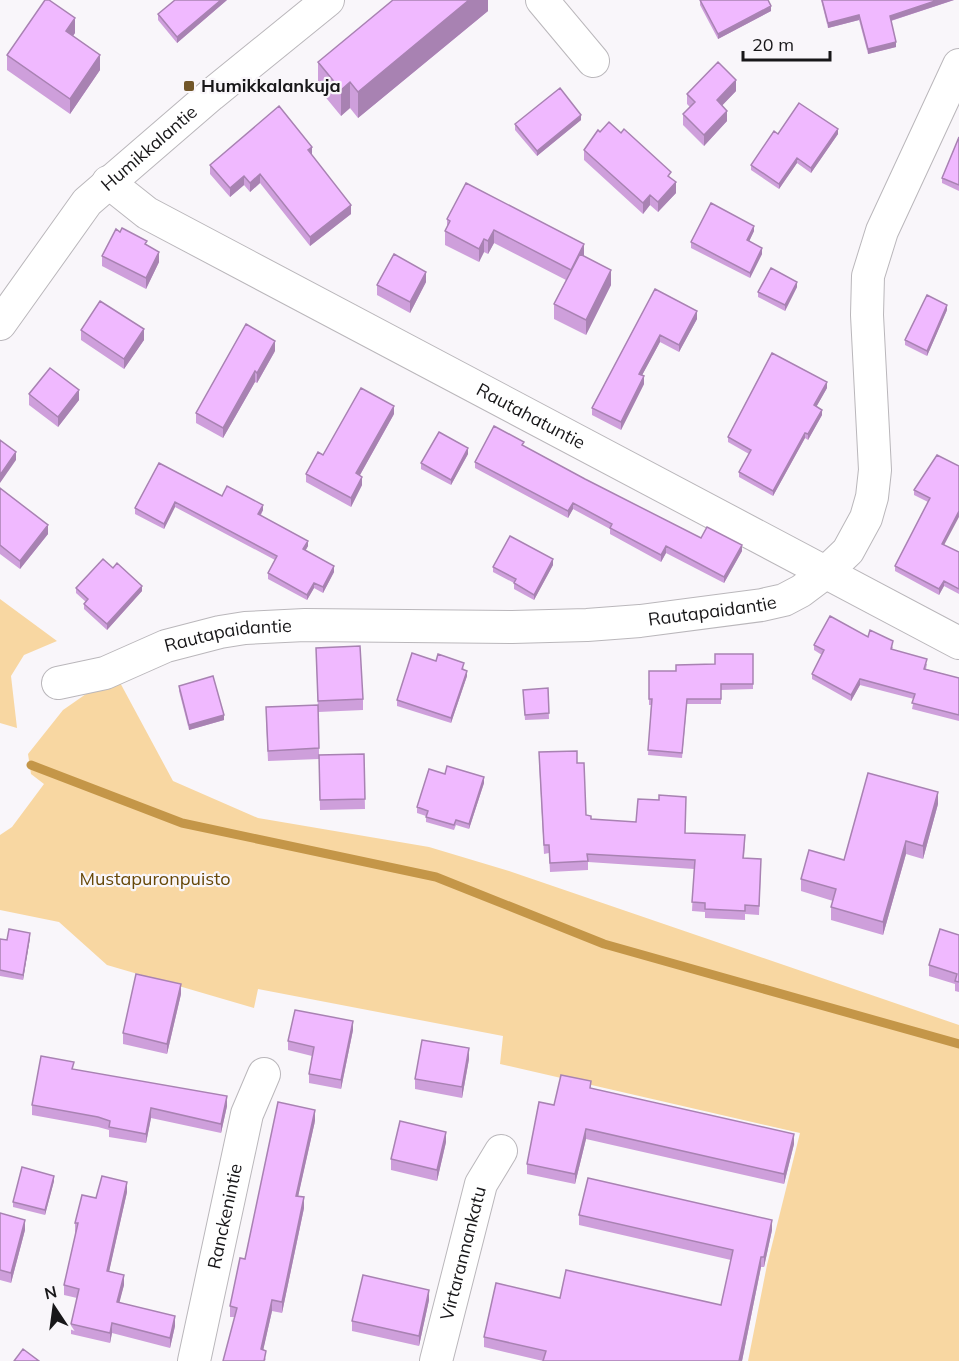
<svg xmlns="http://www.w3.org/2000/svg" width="959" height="1361" viewBox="0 0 959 1361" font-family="Mulish,sans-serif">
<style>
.green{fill:#f8d7a2}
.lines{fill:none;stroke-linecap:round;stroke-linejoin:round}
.stream{stroke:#c49648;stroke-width:9}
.minor-casing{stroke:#bab7bb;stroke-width:34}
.minor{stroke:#fff;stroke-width:32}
.wall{fill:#ce9fdb}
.shaded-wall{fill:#a882b2}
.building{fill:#f0b9ff;stroke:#a882b2;stroke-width:1.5}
.poi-dot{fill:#725729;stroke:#f9f6fa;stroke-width:2}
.labels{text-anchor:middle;stroke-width:4.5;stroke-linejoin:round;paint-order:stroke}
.poi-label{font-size:18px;font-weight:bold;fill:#181719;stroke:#f9f6fa;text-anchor:start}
.street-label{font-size:18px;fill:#181719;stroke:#f9f6fa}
.park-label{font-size:18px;fill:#674808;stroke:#f9f6fa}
</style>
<rect width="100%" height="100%" fill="#f9f6fa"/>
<!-- green -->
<path class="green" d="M0,599L57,641L24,655L11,676L17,728L0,723Z
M117,677L173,781L258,818L429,847L509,871L959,1025V1361H748L767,1265L800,1133L500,1064L503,1036L258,989L254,1008L107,965L59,922L0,910V835L12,827L44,784L31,774L28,754L63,710L86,694Z"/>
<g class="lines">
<!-- stream -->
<path class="stream" d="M31,765L182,823L436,877L604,944L959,1044"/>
<defs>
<g id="minor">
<path d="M542,0L593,61"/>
<path id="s1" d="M108,182L147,213L959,643"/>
<path id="s2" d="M0,324L87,202L211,95L328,0"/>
<path id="s3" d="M58,683L105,673L166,646L220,632L245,628L305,625L512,627L587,625L640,621L762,605L784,600L801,591L825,573L848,551L866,518L872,497L875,470L867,315L868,276L882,231L959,65"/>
<path id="s4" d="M194,1361L247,1114L264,1074"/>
<path id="s5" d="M436,1361L481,1184L501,1151"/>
</g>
</defs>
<!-- minor casing -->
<use href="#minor" class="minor-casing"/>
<!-- minor -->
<use href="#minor" class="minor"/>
</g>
<!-- wall -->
<path class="wall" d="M227,0L177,43L158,20V14Z
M488,0V11L358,118L350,108L341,116L318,88V62Z
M700,0L771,11L718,39L700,5Z
M821,0H954L891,21L896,47L868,54L859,20L828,28Z
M75,33L73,36L100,70L70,114L7,70V55Z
M736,91L722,105L727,121L704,146L683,125V114L690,107L687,104V94Z
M581,120L537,156L515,130V124Z
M600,132L671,178L676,193L658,212L650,205L643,214L584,160V150Z
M778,134H838L811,173L797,163L779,189L751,170V165Z
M959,137V191L942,183V178Z
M312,156L351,214L310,246L260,183L250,192L244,185L230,197L210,174V165Z
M466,183L584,256L611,285L586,335L554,319V304L566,280L494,243L488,254L484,252L479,262L445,245V231L447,227V219Z
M754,231L749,241L762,254L750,278L691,248V242Z
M147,246L159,262L146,289L102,266V256Z
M426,282L410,313L377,295V285Z
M797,287L785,311L758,297V292Z
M655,289L697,319L679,352L660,342L642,375L644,384L621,430L592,415V408Z
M947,310L927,356L905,345V340Z
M81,330L144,340L124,369L81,340Z
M275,351L257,383L255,382L223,438L196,423V413Z
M827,388L816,407L822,415L808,440L805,438L773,496L739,477V472L749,454L728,442V437Z
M29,394L79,400L58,427L29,405Z
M394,414L360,475L362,485L351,507L306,482V474L323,455Z
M524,446L585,479L701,538L742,551L724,583L666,553L661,562L610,534V529L573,509L568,518L475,468V462Z
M468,454L451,485L421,469V463Z
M937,455L944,545L959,552V594L944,586L939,595L895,571V566L928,502L914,495V490Z
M159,463L222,496L263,510L261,515L308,546L305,551L334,572L323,593L314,588L307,600L268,579V573L275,560L175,507L164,529L135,514V508Z
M0,488L48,534L20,569L0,554Z
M553,565L534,600L514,589V583L493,572V567Z
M113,568L142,591L107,630L84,609V604L86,602L76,593V588Z
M868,637L893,647L892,649L927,664L926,669L959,678V721L912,709L914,699L860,685L851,701L812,679V674L822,655L814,650V645Z
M316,648L363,699V710L318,712Z
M753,654V689L721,690V704H687L682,758L648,755L651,705H649V671H676L715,664Z
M436,661L464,668L463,670L467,676L451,723L397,706V700Z
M179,686L224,720L189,730L179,691Z
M548,688L549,719L525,720L523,690Z
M266,718L319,748V755L364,754L365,809L320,810L319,759L268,761Z
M539,761L577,763L586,815L591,819L685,833L745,843L744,858L761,867L759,915L745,914V920L705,918V912L692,911L694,869L588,862V870L550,872L549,853L544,854Z
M445,774L484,783L469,829L456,825L454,830L426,822V816L417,813V807Z
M938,804L923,859L906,854L883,935L831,920V907L833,901L801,891V879L844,860Z
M959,935V992L955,991V984L929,976V965Z
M30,938L23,980L0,976V939L7,940Z
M181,994L167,1054L123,1044V1033Z
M353,1030L341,1089L309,1083V1074L312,1056L288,1050V1041Z
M469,1059L462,1098L415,1089V1079Z
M74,1069L227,1106L221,1133L151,1118L146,1143L109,1137V1130L98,1127L32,1115V1105Z
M591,1088L794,1144L784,1184L586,1139L575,1184L527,1174V1164Z
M315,1121L298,1196L304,1208L282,1313L272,1311L263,1350L266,1361L234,1317H230V1306L245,1259Z
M446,1142L437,1181L391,1170V1159Z
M54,1181L45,1215L13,1207V1202Z
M127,1192L109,1271L124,1285L119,1302L175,1326L170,1348L112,1333L110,1343L71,1334V1324L77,1298L64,1295V1285L76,1233L75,1232V1223L96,1198Z
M0,1213L25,1230L11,1283L0,1280Z
M579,1215L772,1230L764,1267H761L742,1361H543L484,1347V1337L560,1298L721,1305L731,1260L579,1225Z
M429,1300L419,1346L352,1331V1321Z"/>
<!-- shaded-wall -->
<path class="shaded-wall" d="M221,0H227L177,43V37Z
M469,0H488V11L358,118V92Z
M938,0H954L890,21V16Z
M771,6V11L718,39V34Z
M859,15V20L828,28V23Z
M75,18V33L66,46V31Z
M896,42V47L868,54V49Z
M100,55V70L70,114V99Z
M736,80V91L717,111V100Z
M350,82V108L341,116V90Z
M727,111V121L704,146V135Z
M581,115V120L537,156V151Z
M838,129V134L811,173V168Z
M312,147V155L308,150Z
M797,158V163L779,189V184Z
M260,174V183L250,192V183Z
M244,176V185L230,197V188Z
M676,182V193L658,212V202Z
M650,195V205L643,214V203Z
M351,205V214L310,246V237Z
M754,226V231L747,246V240Z
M494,230V243L488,254V241Z
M484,239V252L479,262V249Z
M584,244V258L571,270Z
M762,248V254L750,278V273Z
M159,252V262L146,289V278Z
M611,270V285L586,335V320Z
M426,272V282L410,313V302Z
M797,282V287L785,311V305Z
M947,305V310L927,356V351Z
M697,311V319L679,352V345Z
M144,329V340L124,369V359Z
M660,335V342L639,381V374Z
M275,341V351L257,383V373Z
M255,371V382L223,438V428Z
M644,376V384L621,430V422Z
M827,382V388L814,411V405Z
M79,390V400L58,427V417Z
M394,406V414L356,482V473Z
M822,410V415L808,440V434Z
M805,433V438L773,496V491Z
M468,448V454L451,485V480Z
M16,452V460L0,483V475Z
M362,477V485L351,507V498Z
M175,502V507L164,529V524Z
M573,503V509L568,518V511Z
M263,505V510L258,519V514Z
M959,511V517L942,549V544Z
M48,525V534L20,569V561Z
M308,541V546L303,555V549Z
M742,545V551L724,583V577Z
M666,546V553L661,562V555Z
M553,559V565L534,600V595Z
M334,566V572L323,593V587Z
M944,581V586L939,595V589Z
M314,583V588L307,600V595Z
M142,586V591L107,630V624Z
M467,671V676L451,723V718Z
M860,679V685L851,701V695Z
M224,715V720L189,730V725Z
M484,777V783L469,829V824Z
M938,792V804L923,859V846Z
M906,841V854L883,935V922Z
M30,933V938L23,980V975Z
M181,984V994L167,1054V1044Z
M353,1021V1030L341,1089V1080Z
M469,1048V1059L462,1098V1087Z
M227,1096V1106L221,1133V1124Z
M151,1108V1118L146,1143V1134Z
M315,1110V1121L296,1206V1196Z
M586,1129V1139L575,1184V1174Z
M446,1132V1142L437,1181V1170Z
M794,1134V1144L784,1184V1174Z
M54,1176V1181L45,1215V1210Z
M127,1182V1192L107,1281V1271Z
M304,1197V1208L282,1313V1302Z
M25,1220V1230L11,1283V1273Z
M772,1220V1230L764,1267V1257Z
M761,1257V1267L742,1361H739Z
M124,1275V1285L117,1312V1302Z
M429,1290V1300L419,1346V1336Z
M272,1300V1311L261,1360V1349Z
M175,1316V1326L170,1348V1338Z
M112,1323V1333L110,1343V1333Z"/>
<!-- building -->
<path class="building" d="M45,0H49L75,18L66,31L100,55L70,99L7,55Z
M175,0H221L177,37L158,14Z
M393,0H469L358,92L350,82L341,90L318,62Z
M700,0H768L771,6L718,34Z
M822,0H938L890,16L896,42L868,49L859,15L828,23Z
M718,62L736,80L717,100L727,111L704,135L683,114L695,102L687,94Z
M560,88L581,115L537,151L515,124Z
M799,103L838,129L811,168L797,158L779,184L751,165L774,131L778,134Z
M279,106L312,147L308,150L351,205L310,237L260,174L250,183L244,176L230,188L210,165Z
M609,122L621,133L624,129L671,172L668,176L676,182L658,202L650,195L643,203L584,150L598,130L600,132Z
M959,137V185L942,178Z
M466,183L584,244L571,270L494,230L488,241L484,239L479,249L445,231L450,221L447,219Z
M711,203L754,226L747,240L762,248L750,273L691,242Z
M122,228L147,241L145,244L159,252L146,278L102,256L116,229L120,232Z
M394,254L426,272L410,302L377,285Z
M580,254L611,270L586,320L554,304Z
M771,268L797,282L785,305L758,292Z
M655,289L697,311L679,345L660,335L639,374L644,376L621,422L592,408Z
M927,295L947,305L927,351L905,340Z
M100,301L144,329L124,359L81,330Z
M246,324L275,341L257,373L255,371L223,428L196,413Z
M772,353L827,382L814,405L822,410L808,434L805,433L773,491L739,472L751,450L728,437Z
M50,368L79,390L58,417L29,394Z
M361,388L394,406L356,473L362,477L351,498L306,474L318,452L323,455Z
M494,426L524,442L522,445L585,479L701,538L707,527L742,545L724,577L666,546L661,555L610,528L612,524L573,503L568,511L475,462Z
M439,432L468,448L451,480L421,463Z
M0,440L16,452L0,475Z
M937,455L959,466V511L942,544L959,552V589L944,581L939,589L895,566L930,498L914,490Z
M159,463L222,496L227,486L263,505L258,514L308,541L303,549L334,566L323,587L314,583L307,595L268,573L277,556L175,502L164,524L135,508Z
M0,488L48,525L20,561L0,545Z
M510,536L553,559L534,595L514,583L516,579L493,567Z
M103,559L113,568L117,563L142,586L107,624L84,604L88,599L76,588Z
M830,616L868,637L870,630L893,641L891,649L927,659L924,669L959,678V715L912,703L915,694L860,679L851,695L812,674L824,650L814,645Z
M360,646L363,699L318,701L316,648Z
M412,653L436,661L438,654L464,663L462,669L467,671L451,718L397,700Z
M715,654H753V684H721V699H687L682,753L648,750L652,699H649V671H676V665L715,664Z
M213,676L224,715L189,725L179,686Z
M548,688L549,713L525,715L523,690Z
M318,705L319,748L268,751L266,707Z
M577,751V763H584L586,815L591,816V819L636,822L638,799L659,800V795L686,797L685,833L745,835L743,858L761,859L759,906L745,905V911L705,909V903L692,902L695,860L587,854L588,861L550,863L549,845H544L539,752Z
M364,754L365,799L320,800L319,755Z
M447,766L484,777L469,824L456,820L454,825L426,817L428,811L417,807L429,769L445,774Z
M868,773L938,792L923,846L906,841L883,922L831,907L836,889L801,879L809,850L844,860Z
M9,929L30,933L23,975L0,970V939L7,940Z
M940,929L959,935V982L955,981L957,974L929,965Z
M136,974L181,984L167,1044L123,1033Z
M295,1010L353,1021L341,1080L309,1074L314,1047L288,1041Z
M422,1040L469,1048L462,1087L415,1079Z
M41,1056L74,1062L72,1069L227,1096L221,1124L151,1108L146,1134L109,1127L110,1121L98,1117L32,1105Z
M561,1075L591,1081L590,1088L794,1134L784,1174L586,1129L575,1174L527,1164L539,1102L554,1105Z
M278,1102L315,1110L296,1196L304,1197L282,1302L272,1300L261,1349L266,1351L264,1361H223L237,1308L230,1306L240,1258L245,1259Z
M400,1121L446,1132L437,1170L391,1159Z
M22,1167L54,1176L45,1210L13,1202Z
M102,1176L127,1182L107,1271L124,1275L117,1302L175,1316L170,1338L112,1323L110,1333L71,1324L79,1289L64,1285L78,1223H75L82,1195L96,1198Z
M588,1178L772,1220L764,1257H761L739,1361H543L546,1351L484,1337L496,1283L560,1298L566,1270L721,1305L733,1250L579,1215Z
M0,1213L25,1220L11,1273L0,1270Z
M363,1275L429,1290L419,1336L352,1321Z
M23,1349L39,1361H14Z"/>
<!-- markers -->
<rect class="poi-dot" x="183" y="80" width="12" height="12" rx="3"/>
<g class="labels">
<!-- poi labels -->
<g class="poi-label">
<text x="201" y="92">Humikkalankuja</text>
</g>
<!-- street labels -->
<g class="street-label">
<text dy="6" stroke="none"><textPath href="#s2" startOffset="232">Humikkalantie</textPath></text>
<text dy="6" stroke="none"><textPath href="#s1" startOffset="484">Rautahatuntie</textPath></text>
<text dy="6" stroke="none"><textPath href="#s3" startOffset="664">Rautapaidantie</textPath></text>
<text dy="6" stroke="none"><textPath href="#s3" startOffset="178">Rautapaidantie</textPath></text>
<text dy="6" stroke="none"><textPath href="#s4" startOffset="148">Ranckenintie</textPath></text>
<text dy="6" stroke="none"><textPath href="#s5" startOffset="111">Virtarannankatu</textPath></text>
</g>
<!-- park labels -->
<g class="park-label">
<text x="155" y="885">Mustapuronpuisto</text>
</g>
</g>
<!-- north arrow -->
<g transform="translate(54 1307) rotate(347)" stroke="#f9f6fa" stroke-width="4.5" paint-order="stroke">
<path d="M0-4.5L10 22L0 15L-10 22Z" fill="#181719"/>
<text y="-9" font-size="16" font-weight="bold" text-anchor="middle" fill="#181719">N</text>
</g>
<!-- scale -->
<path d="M743 51v9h87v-9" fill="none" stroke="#181719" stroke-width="3"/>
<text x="752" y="51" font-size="18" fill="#181719" stroke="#f9f6fa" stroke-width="4.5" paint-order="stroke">20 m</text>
</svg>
